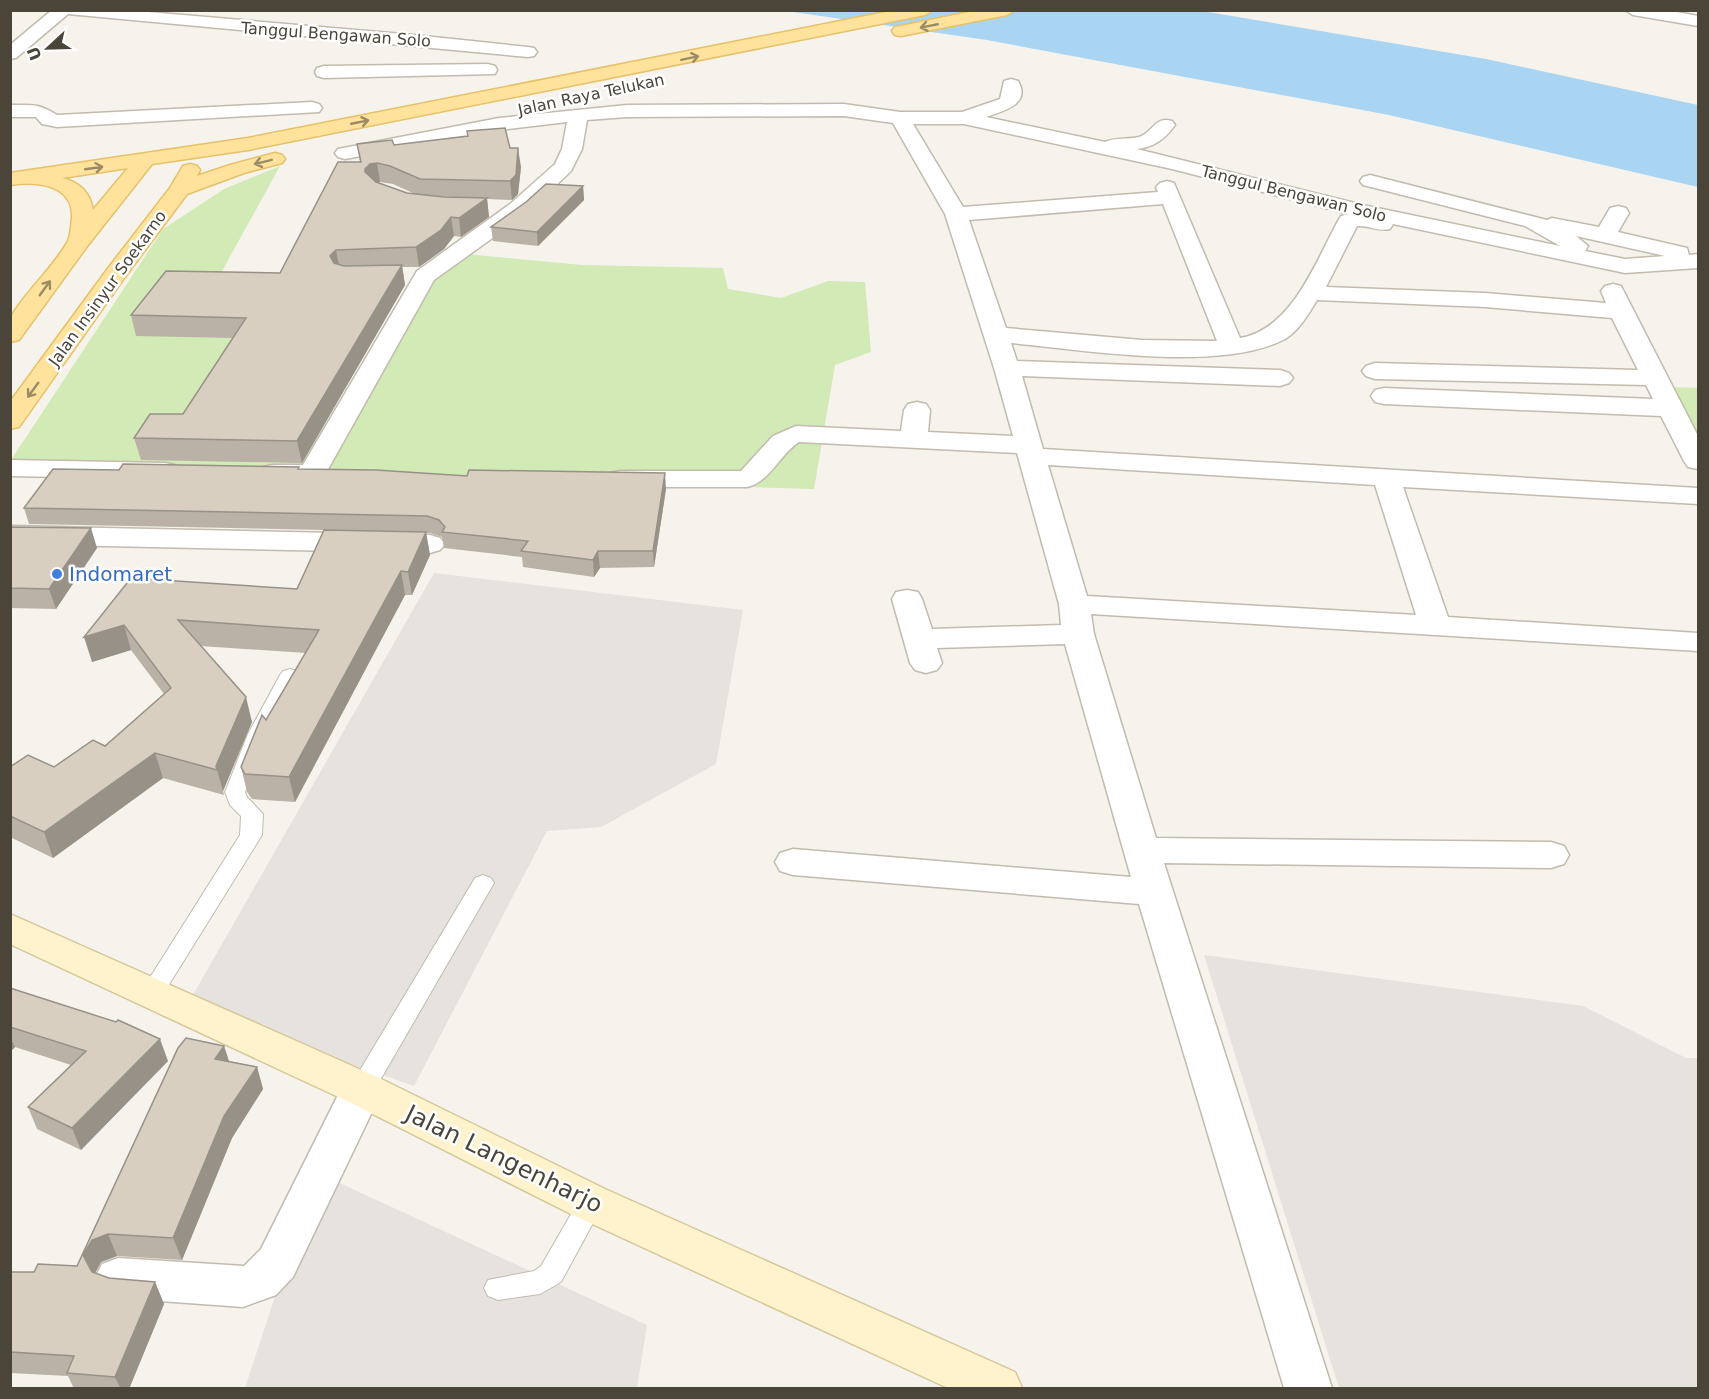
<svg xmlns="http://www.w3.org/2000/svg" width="1709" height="1399" viewBox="0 0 1709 1399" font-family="'DejaVu Sans',sans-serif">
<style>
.industrial{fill:#e6e2dd}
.green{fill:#d2eab5}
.water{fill:#a9d4f2}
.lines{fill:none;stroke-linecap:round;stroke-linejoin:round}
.service-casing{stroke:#c2bbae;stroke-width:2}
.minor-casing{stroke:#c2bbae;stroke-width:3}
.secondary-casing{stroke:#d6c79b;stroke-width:3}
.primary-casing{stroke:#e6c16a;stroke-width:3}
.service{fill:#fff;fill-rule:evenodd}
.minor{fill:#fff;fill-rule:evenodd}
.secondary{fill:#fff3cd;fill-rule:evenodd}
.primary{fill:#ffe39c;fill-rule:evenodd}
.wall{fill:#bab2a6;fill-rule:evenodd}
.shaded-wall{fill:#979187}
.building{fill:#d8cfc1;stroke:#979187;stroke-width:1.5}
.oneway{stroke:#9c8c66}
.shop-dot{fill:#3f7fe0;stroke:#fff;stroke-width:2}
.labels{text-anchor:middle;stroke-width:5;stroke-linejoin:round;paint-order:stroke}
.far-street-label{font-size:16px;fill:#4b4439;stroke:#fff}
.shop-label{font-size:20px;fill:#366cbe;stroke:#fff;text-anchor:start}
.near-street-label{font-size:24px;fill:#4b4439;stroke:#fff}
</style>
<rect width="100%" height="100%" fill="#f6f3ec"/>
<!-- industrial -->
<path class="industrial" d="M434,573L743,610L716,764L601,827L547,831L414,1086L186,1007Z
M1204,955L1583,1006L1686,1058H1698V1388H1339Z
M316,1172L647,1325L637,1388H245Z"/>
<!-- green -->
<path class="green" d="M280,166L216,282H400L298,475L11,472V460L163,229L224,189Z
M466,254L582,265L723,268L728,289L781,298L828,281L865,282L871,352L835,365L814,489L321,475L420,294Z
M1671,387L1698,388V436Z"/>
<!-- water -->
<path class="water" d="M786,11H1202L1486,59L1698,105V187L1389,115L987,40Z"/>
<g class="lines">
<defs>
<path id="service" d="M290,669L297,671L300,675L268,734L245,792L247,797L263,814L262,835L160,999L152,1002L144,999L140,993L144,987L240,835L241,816L230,805L225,792L248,734L280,675L283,671Z
M483,875L491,878L494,883L371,1096L362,1099L353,1096L350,1089L353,1082L475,878Z
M591,1192L600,1195L604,1203L561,1282L540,1294L498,1300L488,1296L484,1288L488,1280L534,1271L541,1266L582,1195Z"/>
<path id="minor" d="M52,10H125L414,35L528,47L534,48L537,52L534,56L528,57L68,14L16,58L10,59V45Z
M1625,10H1666L1698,16V26L1633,15Z
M488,64L495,66L497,70L495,74L324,78L317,76L315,72L317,68L324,66Z
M1011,79L1018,81C1032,105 1002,111 986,117L1105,142C1115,137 1127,140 1139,137C1153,133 1154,116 1172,121L1175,125C1165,139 1154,147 1137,149L1363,205L1560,246L1525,226L1363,185L1360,181L1363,177L1370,175L1547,220L1552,218L1599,227L1610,208L1618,206L1626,208L1629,213L1618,232L1687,248L1689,255L1698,254V268L1625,273L1393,224L1390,229C1378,232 1369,225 1357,226L1326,287L1485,293L1606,303L1601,291L1605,286L1613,284L1621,286L1698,436V469L1688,467L1684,461L1661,416L1384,404L1375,402L1371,396L1375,390L1384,388L1653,399L1646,385L1375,379L1366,376L1362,371L1366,366L1375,363L1638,370L1612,318L1485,307L1317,300C1309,313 1299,331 1285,339C1221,373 1084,350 1011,343L1017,361L1280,370L1289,373L1293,378L1289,383L1280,386L1022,376L1043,449L1698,488V504L1403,487L1448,617L1698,633V651L1091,614L1094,634L1156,838L1551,842L1564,846L1569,855L1564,864L1551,868L1164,863L1332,1388H1284L1139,904L793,875L780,871L775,862L780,853L793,849L1131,877L1065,644L937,648L942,663L937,670L926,673L915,670L910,663L892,599L896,592L907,590L918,592L922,599L932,629L1061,625L1059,604L1017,453L799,442C779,455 771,481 747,487H620L610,485L606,479L610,473L620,471H741L773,436L796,426L901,431L904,410L908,404L917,402L926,404L930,410L928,432L1013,436L994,368L945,214L893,123L844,116L627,117L587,120L582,149L571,171L526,214L434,280L322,480C304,484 281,483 263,479L259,473L263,467L273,465H303L417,271L510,204L555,164L562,149L567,122L499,130L345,159L338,157L335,153L338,149L499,118L627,105L844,104L900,112H962L1000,99L1004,81ZM913,124H964L1172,169L1349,214L1341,216L1338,221C1315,263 1292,329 1240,338L1174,183L1167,181L1160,183L1156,187L1158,192L963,207ZM1163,204L1217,341L1142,340L1006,328L969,220ZM1576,236L1665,256L1625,259L1585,251L1588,246ZM1048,465L1375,485L1416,615L1087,596Z
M312,102L319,104L322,108L319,112L57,127L42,124L36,117H10V105C33,105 38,103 57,115Z
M10,460L165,463L175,465L179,471L175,477L165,479L10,476Z
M10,526L430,535L440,538L445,544L440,550L430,553L10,544Z
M362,1073L377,1077L383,1089L293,1277L276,1295L243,1307L118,1298L102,1292L95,1278L102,1264L118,1258L244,1266L261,1249L347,1077Z"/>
<path id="secondary" d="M10,914L377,1077L607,1190L1015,1372L1022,1388H948L575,1216L347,1101L10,944Z"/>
<path id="primary" d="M896,10H933L925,15L248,150L152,164L88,245L19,340L10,342C10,334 8,322 12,315C28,289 53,268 68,241C71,235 71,225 72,218C74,184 36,181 10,185V173L248,138ZM128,168L93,210C90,192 79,182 62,178Z
M979,10H1015L1007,15L901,36L895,35L892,31L895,27L901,26Z
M275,153L282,155L285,159L282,163L244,173L187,194L125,277L19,427L10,429V402L109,267L170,188L183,166L190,164L197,166L200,170L197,176L230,165Z"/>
</defs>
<!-- service casing -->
<use href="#service" class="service-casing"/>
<!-- minor casing -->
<use href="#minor" class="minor-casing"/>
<!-- secondary casing -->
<use href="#secondary" class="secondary-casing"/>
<!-- primary casing -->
<use href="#primary" class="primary-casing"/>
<!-- service -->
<use href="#service" class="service"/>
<!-- minor -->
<use href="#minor" class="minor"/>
<!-- secondary -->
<use href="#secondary" class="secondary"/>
<!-- primary -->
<use href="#primary" class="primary"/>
</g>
<!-- wall -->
<path class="wall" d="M357,144L510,148L521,167L518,194L512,200L487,199L489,217L461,237L454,236L444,249L419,267H402L405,285L302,463L141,460L134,438L183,414L233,338L136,336L131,315L280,273L360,162ZM377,182H380L393,184L415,194L407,193Z
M583,186L584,200L538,246L493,241L491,227Z
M300,469L666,489L654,567L600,568L594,577L523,567L522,557L444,548L442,537L430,533H426L430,555L412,595H405L295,802L252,799L247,792L241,767L306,653L200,646L252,722L223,791L224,795L163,778L53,858L10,837V767H54L105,746L164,694L131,650L92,662L131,578L297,589L324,530L29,524L24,508L119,470Z
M10,527L97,548L56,609L10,608Z
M10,988L168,1061L81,1150L37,1129L28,1107L71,1065L15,1047L10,1052Z
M224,1046L229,1061L257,1067L263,1089L232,1138L182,1260L117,1256L101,1262L95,1273L109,1278L155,1282L164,1304L129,1389H74L68,1376L10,1373V1272H34L77,1266Z"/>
<!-- shaded-wall -->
<path class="shaded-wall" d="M518,148L521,167L518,194L512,200L510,181Z
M377,163L380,182L374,183L368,191L365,169L370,164Z
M583,186L584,200L538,246L537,232Z
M487,198L489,217L461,237L459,218Z
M451,217L454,236L444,249L419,267L416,247Z
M336,250L340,270L334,276L330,256Z
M402,265L405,285L302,463L297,441Z
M665,473L666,489L654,567L653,551Z
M91,528L97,548L56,609L49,589Z
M426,532L430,555L412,595L408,572Z
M598,551L600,568L594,577L593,560Z
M401,571L405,595L295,802L289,777Z
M124,625L131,650L92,662L84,637Z
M246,697L252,722L223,791L224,795L216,766Z
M155,753L163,778L53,858L44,832Z
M10,1036L15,1047L10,1052Z
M160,1039L168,1061L81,1150L72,1128Z
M224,1046L231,1068L215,1059Z
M257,1067L263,1089L232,1138L182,1260L173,1238L224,1116Z
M108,1234L117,1256L101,1262L93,1277L83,1255L92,1240Z
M155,1282L164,1304L129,1389H121L115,1377Z"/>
<!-- building -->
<path class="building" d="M505,128L510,148H518L516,175L510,181L420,179L390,166L377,163L370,164L365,169V172L376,182L407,193L444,197L487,198L459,218L451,217L441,230L416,247L336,250L330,256L334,263L344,266L402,265L297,441L134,438L150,414H183L246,318L131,315L166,271L280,273L338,162H361L357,144L392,140L394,145L468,136L467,131Z
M546,184L583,186L537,232L491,227L526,202Z
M123,464L299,467L298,469L376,470L467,476L469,470L665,473L653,551H598L593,560L521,551L528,541L442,532L445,527L439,520L427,516L24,508L53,469L119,470Z
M10,527L91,528L49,589L10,588Z
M324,530L426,532L408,572L401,571L289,777L245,774L241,767L262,715L266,720L319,630L178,620L246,697L216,766L217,770L155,753L44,832L10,816V767L28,755L54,767L93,740L105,746L171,688L124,625L84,637L131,578L297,589Z
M10,988L116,1022L118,1020L160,1039L72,1128L28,1107L86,1051L10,1027Z
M186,1038L224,1046L215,1059L257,1067L224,1116L173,1238L108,1234L92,1240L83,1255L92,1272L109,1278L155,1282L115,1377L67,1373L74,1356L10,1352V1272H34L38,1264L77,1266L178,1048Z"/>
<!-- one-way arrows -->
<defs><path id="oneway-shaft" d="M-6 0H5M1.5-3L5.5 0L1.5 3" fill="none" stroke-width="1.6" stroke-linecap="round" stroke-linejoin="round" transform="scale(1.5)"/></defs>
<g class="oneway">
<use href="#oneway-shaft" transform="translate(929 26) rotate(169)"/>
<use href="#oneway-shaft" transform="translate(690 58) rotate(-12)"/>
<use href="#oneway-shaft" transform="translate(360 122) rotate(-11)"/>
<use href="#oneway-shaft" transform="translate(263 162) rotate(166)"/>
<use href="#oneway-shaft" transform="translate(94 168) rotate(-8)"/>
<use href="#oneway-shaft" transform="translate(45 288) rotate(-54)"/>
<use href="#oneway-shaft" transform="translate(33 390) rotate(126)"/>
</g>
<!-- markers -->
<circle class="shop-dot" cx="57" cy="574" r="6"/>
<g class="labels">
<!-- far-street labels -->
<g class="far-street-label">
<text transform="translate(336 34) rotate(4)" y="6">Tanggul Bengawan Solo</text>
<text transform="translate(591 94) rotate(-12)" y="6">Jalan Raya Telukan</text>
<text transform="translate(1294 193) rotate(14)" y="6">Tanggul Bengawan Solo</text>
<text transform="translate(107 288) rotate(-54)" y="6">Jalan Insinyur Soekarno</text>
</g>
<!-- shop labels -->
<g class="shop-label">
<text x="69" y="581">Indomaret</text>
</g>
<!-- near-street labels -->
<g class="near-street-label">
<text transform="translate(504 1159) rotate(26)" y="8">Jalan Langenharjo</text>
</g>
</g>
<!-- border -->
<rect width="1709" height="1399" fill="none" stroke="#4b4439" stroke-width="24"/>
<!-- north arrow -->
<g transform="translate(48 48) rotate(248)" stroke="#ffffff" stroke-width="4.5" paint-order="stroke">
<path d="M0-4.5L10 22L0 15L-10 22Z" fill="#4b4439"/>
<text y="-9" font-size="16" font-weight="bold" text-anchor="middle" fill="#4b4439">U</text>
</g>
</svg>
